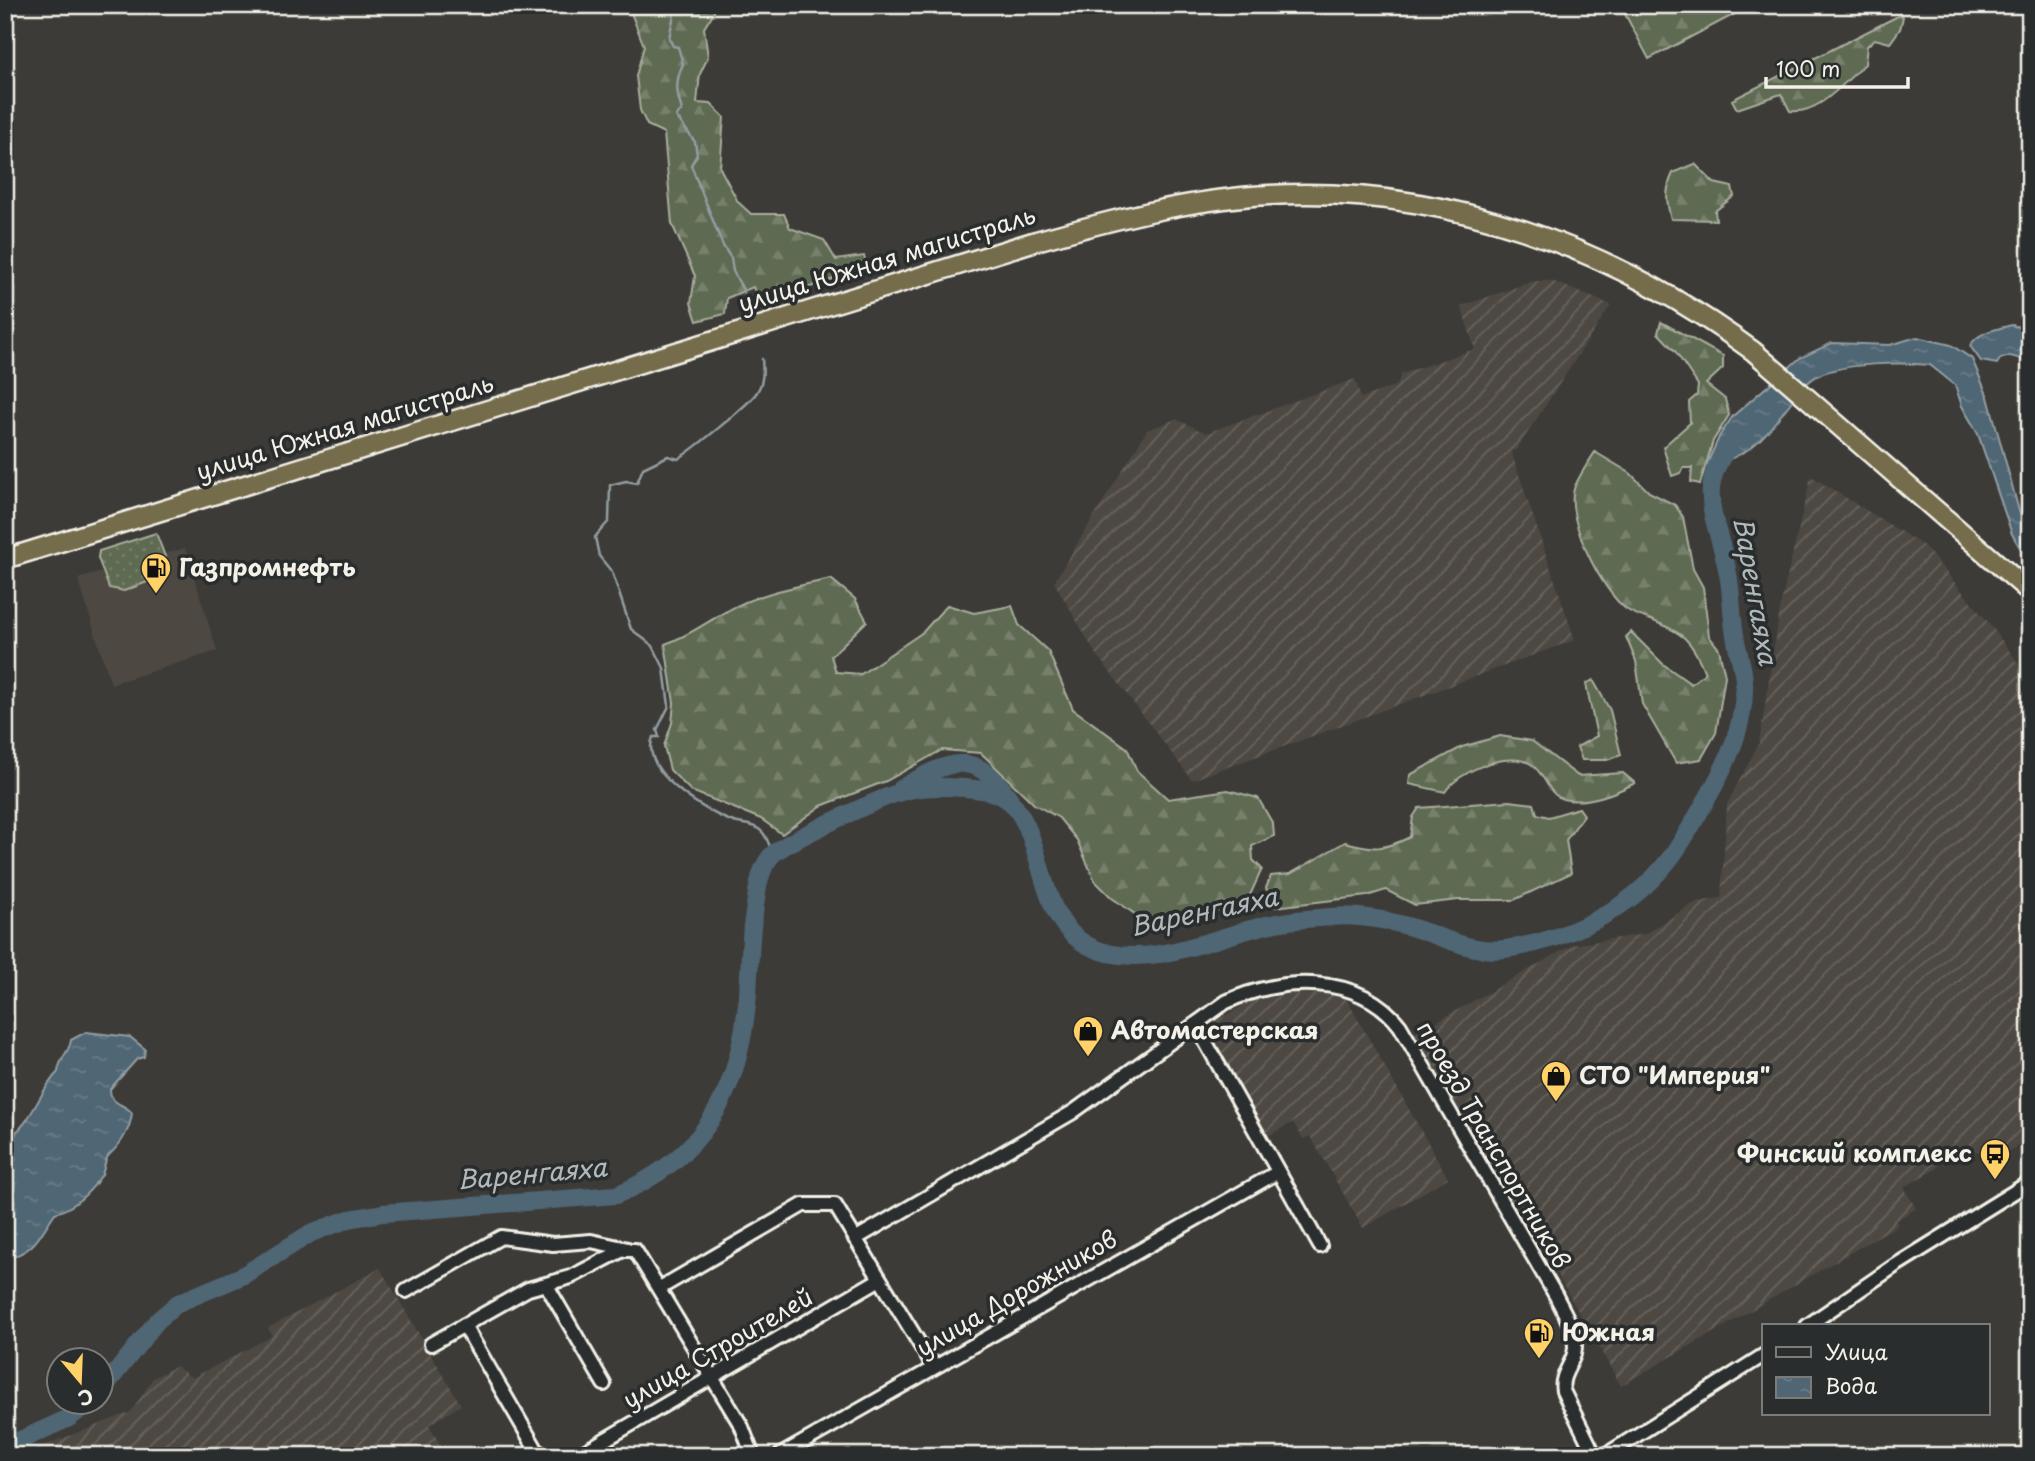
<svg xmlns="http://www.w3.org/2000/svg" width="2035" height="1461" viewBox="0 0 2035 1461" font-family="'Playpen Sans',sans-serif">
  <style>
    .built { fill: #4d4843 }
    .industrial { fill: url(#industrial-furrows) }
    .green { fill: url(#green-dots); stroke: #a9ae9d; stroke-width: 2 }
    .forest { fill: url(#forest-firs); stroke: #a9ae9d; stroke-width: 2 }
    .water { fill: url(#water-ripples); stroke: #929ea2; stroke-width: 2 }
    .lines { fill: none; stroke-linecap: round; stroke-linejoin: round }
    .stream { stroke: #929ea2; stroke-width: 2.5 }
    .river { stroke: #506674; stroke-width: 18 }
    .minor-casing { stroke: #f4f1e8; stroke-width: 18 }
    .highway-casing { stroke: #f4f1e8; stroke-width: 23 }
    .minor { stroke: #2a2d2e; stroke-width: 12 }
    .highway { stroke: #746c4b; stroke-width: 18 }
    .labels { text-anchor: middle; stroke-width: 7; stroke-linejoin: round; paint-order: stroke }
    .street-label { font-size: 24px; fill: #f4f1e8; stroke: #2a2d2e }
    .poi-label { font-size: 24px; font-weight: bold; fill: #f4f1e8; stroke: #2a2d2e; text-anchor: start }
    .water-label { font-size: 26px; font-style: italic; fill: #b2b9ba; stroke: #2a2d2e }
  </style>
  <defs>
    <pattern id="industrial-furrows" width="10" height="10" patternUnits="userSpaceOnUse" patternTransform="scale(1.75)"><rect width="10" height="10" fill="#4d4843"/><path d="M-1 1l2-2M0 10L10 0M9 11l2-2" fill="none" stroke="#67635e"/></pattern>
    <pattern id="green-dots" width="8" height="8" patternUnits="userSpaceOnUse" patternTransform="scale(1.75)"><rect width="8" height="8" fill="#5e6a52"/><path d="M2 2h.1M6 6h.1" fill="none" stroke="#76806b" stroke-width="1.8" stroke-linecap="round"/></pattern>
    <pattern id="forest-firs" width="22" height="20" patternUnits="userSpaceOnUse" patternTransform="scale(1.75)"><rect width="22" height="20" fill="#5e6a52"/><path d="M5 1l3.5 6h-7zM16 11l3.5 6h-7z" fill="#76806b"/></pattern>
    <pattern id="water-ripples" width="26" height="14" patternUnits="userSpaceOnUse" patternTransform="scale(1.75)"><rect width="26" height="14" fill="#506674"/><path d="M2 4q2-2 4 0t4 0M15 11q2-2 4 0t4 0" fill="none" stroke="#6a7c88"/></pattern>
  </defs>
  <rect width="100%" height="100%" fill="#3d3b38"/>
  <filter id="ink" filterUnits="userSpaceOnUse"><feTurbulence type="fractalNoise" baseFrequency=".0143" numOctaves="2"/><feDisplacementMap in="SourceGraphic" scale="14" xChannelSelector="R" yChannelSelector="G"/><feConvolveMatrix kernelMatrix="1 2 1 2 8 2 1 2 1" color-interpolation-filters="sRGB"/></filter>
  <g filter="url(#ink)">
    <path class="built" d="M185,548L217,651L111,684L78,579Z"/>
    <path class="industrial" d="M1534,281H1552L1611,305L1517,449L1511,451L1575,640L1192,780L1094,651L1054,582L1147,430L1176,419L1206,433L1355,379L1361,398L1397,385L1401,374L1475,349L1461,306Z
      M1811,476L1924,546L1989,623L2030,679V1139L2006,1153L1949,1150L1936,1169L1904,1187L1916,1209L1896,1220L1898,1225L1621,1386L1516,1203L1512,1205L1415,1034L1572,945L1645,934L1696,902L1721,898L1727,804L1759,743L1781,603Z
      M1297,993L1334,995L1347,1000L1448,1178L1363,1228L1310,1136L1303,1139L1293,1122L1263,1139L1202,1029L1251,1001Z
      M380,1268L461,1405L429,1425L447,1456H17L131,1412L153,1378L176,1366L192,1378L272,1336L268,1328Z"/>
    <path class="green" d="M156,533L166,559L163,576L124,591L109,588L98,558L99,551Z"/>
    <path class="forest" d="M628,5H714V12L704,28L708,57L700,74L697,103L711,104L724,117L720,168L738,202L751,214H784L790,228L824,240L836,260L864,256L868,267L761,304L753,287L727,298L725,314L697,321L691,303L695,276L672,224L664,133L647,125L640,110L636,76L644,46Z
      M1630,5H1752L1649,59L1625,14Z
      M1900,15L1903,17L1900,29L1890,43L1875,39L1867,46L1865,64C1844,82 1819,115 1790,111L1781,94L1737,109L1732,100Z
      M1695,164L1714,183L1732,187L1734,196L1715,211L1716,220L1671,219C1666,201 1665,190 1673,173Z
      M1661,322L1723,356V368L1706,384L1725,399L1729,415L1713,441L1700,484L1691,482L1692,468H1683L1681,473L1672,476L1663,447L1690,423L1689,402L1697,395L1698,385L1675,351L1658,333Z
      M1595,452L1630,473L1649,492L1675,505L1683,517L1693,569L1703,587L1709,636L1719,649L1725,676L1716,733L1701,759L1676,763L1642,704L1636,661L1626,637L1631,632L1663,664L1691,684L1705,673C1692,640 1684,633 1651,620C1643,617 1633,614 1626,609C1602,591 1565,519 1574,489C1578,477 1588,463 1595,452Z
      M831,579L855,599L867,621L831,656L836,672L861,674L923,632L947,605L974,613L1012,606L1019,625L1048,651L1073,709L1127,748L1137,771L1168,799L1228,790L1258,798L1273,824L1274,836L1252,846L1253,860L1262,869L1246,904L1168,923L1142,919L1112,898L1095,881L1077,840L1059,818L1034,804L981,753L942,750L886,781L821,806L782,834L761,819L691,791L670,770L664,746L672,723L674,703L665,644C689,636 705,623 727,611C758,593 796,587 831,579Z
      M1593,680L1610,710L1621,755L1607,760H1582L1577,747L1597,736L1586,684Z
      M1500,736L1532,741L1578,776L1623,773L1635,783C1616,793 1586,805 1563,799C1547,794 1546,774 1531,764C1508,750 1459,771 1445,792L1409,784L1410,775L1462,747Z
      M1509,801L1534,804L1537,814L1549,817L1579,808L1584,815L1566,840L1571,873L1514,900H1458L1415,905L1386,890L1367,896L1275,907L1266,888L1271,876L1290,874L1345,842C1374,850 1384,850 1410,837L1413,817L1419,808Z"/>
    <path class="water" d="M2012,325L2030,330V361L2010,356L2000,359L1997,364L1981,361L1970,346C1978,332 1996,329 2012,325Z
      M1917,337L1951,345L1972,359L1988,397L2019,511L2030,534V565L2012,534L1978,434L1962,406L1955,385L1930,365C1901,362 1845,363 1819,375C1808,380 1799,392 1792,401C1762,438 1754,456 1706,466L1720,435L1733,416L1800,358L1832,343L1890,345Z
      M86,1032L130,1037L145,1049L144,1057L137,1059L110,1089C110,1105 124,1103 132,1113C130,1131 121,1144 109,1155C104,1160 105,1170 101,1176C90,1192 75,1208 55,1213C38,1237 38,1249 5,1260V1140C32,1126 38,1092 58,1072C59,1058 70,1052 71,1040Z"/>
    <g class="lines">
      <path class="stream" d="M676,5L669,38L673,46L678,47L683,64C675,81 676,92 682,110L676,116L695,142L697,155L691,165L723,246L731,258L733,271L744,292L747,310
        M762,359C763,371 764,381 757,392C750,404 692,450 678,459L668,456L643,468L637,483L626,481L610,485L609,521L595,537L599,556L612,572L631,629L653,646L664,668L669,706L657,730L659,737H653C639,772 707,813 734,822C743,825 752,823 760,830C767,835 770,846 772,854"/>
      <path class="river" d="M902,788C948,761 974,747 1010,799
        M102,1390L157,1321L178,1303L242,1276L311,1233L349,1219L383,1213L616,1195C703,1159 738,1095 747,1004C750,976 749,947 753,919C757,898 757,872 771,856C782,843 869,804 889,796C914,786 938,786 964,788C981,789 1004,792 1015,807C1047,848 1037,920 1089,946C1139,972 1205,941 1255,928C1279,921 1304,919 1330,917C1361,914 1393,921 1423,931C1449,940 1476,953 1505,949C1566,941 1630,910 1668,861C1684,841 1695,819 1708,797C1728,762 1746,723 1744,681C1743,665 1737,650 1735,635C1731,613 1732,590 1727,569C1717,519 1694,490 1731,444
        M5,1447L69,1418L90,1402"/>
      <g class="minor-casing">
        <path id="minor" d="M1196,1025L1320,1246
          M855,1239L1073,1112L1226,1002C1281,976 1359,973 1400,1026L1556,1296C1564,1313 1579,1335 1574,1354C1570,1367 1560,1377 1563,1391L1595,1456
          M546,1284L604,1384
          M660,1288L803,1205H835L933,1366
          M406,1291L501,1237L553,1244L591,1241L628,1249
          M464,1325L540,1456
          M1807,1326L1893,1267L2030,1182
          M431,1344L528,1289L571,1277L623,1250H635L742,1427L753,1456
          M577,1456L880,1279
          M779,1456L1278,1172
          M1604,1456L1764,1355"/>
      </g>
      <g class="highway-casing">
        <path id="highway" d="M5,559L1036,241C1112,220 1190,199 1269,195C1444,185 1614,248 1753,351L2030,592"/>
      </g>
      <use href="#minor" class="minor"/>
      <use href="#highway" class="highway"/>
    </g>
  </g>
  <defs>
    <g id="fuel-pin" transform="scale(1.575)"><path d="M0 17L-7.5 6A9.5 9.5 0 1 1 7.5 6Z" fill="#ffd166" stroke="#2a2d2e"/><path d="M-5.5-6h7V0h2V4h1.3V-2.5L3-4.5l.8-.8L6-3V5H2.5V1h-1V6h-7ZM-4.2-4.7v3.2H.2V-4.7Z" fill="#111"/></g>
    <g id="shop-pin" transform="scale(1.575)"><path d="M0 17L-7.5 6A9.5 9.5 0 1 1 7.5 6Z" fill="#ffd166" stroke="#2a2d2e"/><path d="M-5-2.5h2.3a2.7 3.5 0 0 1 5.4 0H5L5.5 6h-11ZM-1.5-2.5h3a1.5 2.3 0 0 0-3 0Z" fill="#111"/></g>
    <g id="bus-pin" transform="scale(1.575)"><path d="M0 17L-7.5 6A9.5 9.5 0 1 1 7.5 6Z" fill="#ffd166" stroke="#2a2d2e"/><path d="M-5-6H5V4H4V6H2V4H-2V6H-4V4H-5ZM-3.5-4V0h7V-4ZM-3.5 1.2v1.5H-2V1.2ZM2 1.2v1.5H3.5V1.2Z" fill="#111"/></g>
  </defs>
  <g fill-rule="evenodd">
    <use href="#fuel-pin" x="156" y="568"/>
    <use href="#shop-pin" x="1088" y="1031"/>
    <use href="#shop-pin" x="1556" y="1076"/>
    <use href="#bus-pin" x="1995" y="1154"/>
    <use href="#fuel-pin" x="1539" y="1333"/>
  </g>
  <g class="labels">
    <g class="street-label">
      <text transform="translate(887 260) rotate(-17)" y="8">улица Южная магистраль</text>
      <text transform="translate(345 428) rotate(-17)" y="8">улица Южная магистраль</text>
      <text transform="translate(1493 1145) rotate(60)" y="8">проезд Транспортников</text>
      <text transform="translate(1017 1294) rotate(-30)" y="8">улица Дорожников</text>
      <text transform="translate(718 1349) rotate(-30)" y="8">улица Строителей</text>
    </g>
    <g class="poi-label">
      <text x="179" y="576">Газпромнефть</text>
      <text x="1111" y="1039">Автомастерская</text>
      <text x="1579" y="1084">СТО "Империя"</text>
      <text x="1972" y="1162" text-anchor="end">Финский комплекс</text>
      <text x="1562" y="1341">Южная</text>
    </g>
    <g class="water-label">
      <text transform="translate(1755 591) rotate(80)" y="9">Варенгаяха</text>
      <text transform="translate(1204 912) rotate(-12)" y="9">Варенгаяха</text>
      <text transform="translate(532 1174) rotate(-5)" y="9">Варенгаяха</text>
    </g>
  </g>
  <rect width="2035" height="1461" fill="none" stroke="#2a2d2e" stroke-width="28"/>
  <rect x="14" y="14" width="2007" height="1433" fill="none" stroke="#f4f1e8" stroke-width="2.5" filter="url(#ink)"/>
  <rect x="1762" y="1324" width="228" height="91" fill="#2a2d2e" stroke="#7b7b78" stroke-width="2"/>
  <rect x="1776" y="1347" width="35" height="10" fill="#2a2d2e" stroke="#7b7b78" stroke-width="2"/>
  <text x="1825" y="1360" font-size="21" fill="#f4f1e8">Улица</text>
  <rect x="1776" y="1377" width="35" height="21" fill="url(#water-ripples)" stroke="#7b7b78" stroke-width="2"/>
  <text x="1825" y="1394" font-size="21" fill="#f4f1e8">Вода</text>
  <g transform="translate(80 1381) rotate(161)"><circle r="33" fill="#2a2d2e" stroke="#7b7b78" stroke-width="2"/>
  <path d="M0-5L12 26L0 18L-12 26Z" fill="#ffd166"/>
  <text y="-10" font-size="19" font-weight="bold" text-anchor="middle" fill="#f4f1e8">С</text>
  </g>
  <path d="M1766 77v10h142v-10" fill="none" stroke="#f4f1e8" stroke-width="3.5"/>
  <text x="1776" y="77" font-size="21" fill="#f4f1e8" stroke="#2a2d2e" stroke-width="5" paint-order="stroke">100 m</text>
</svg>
